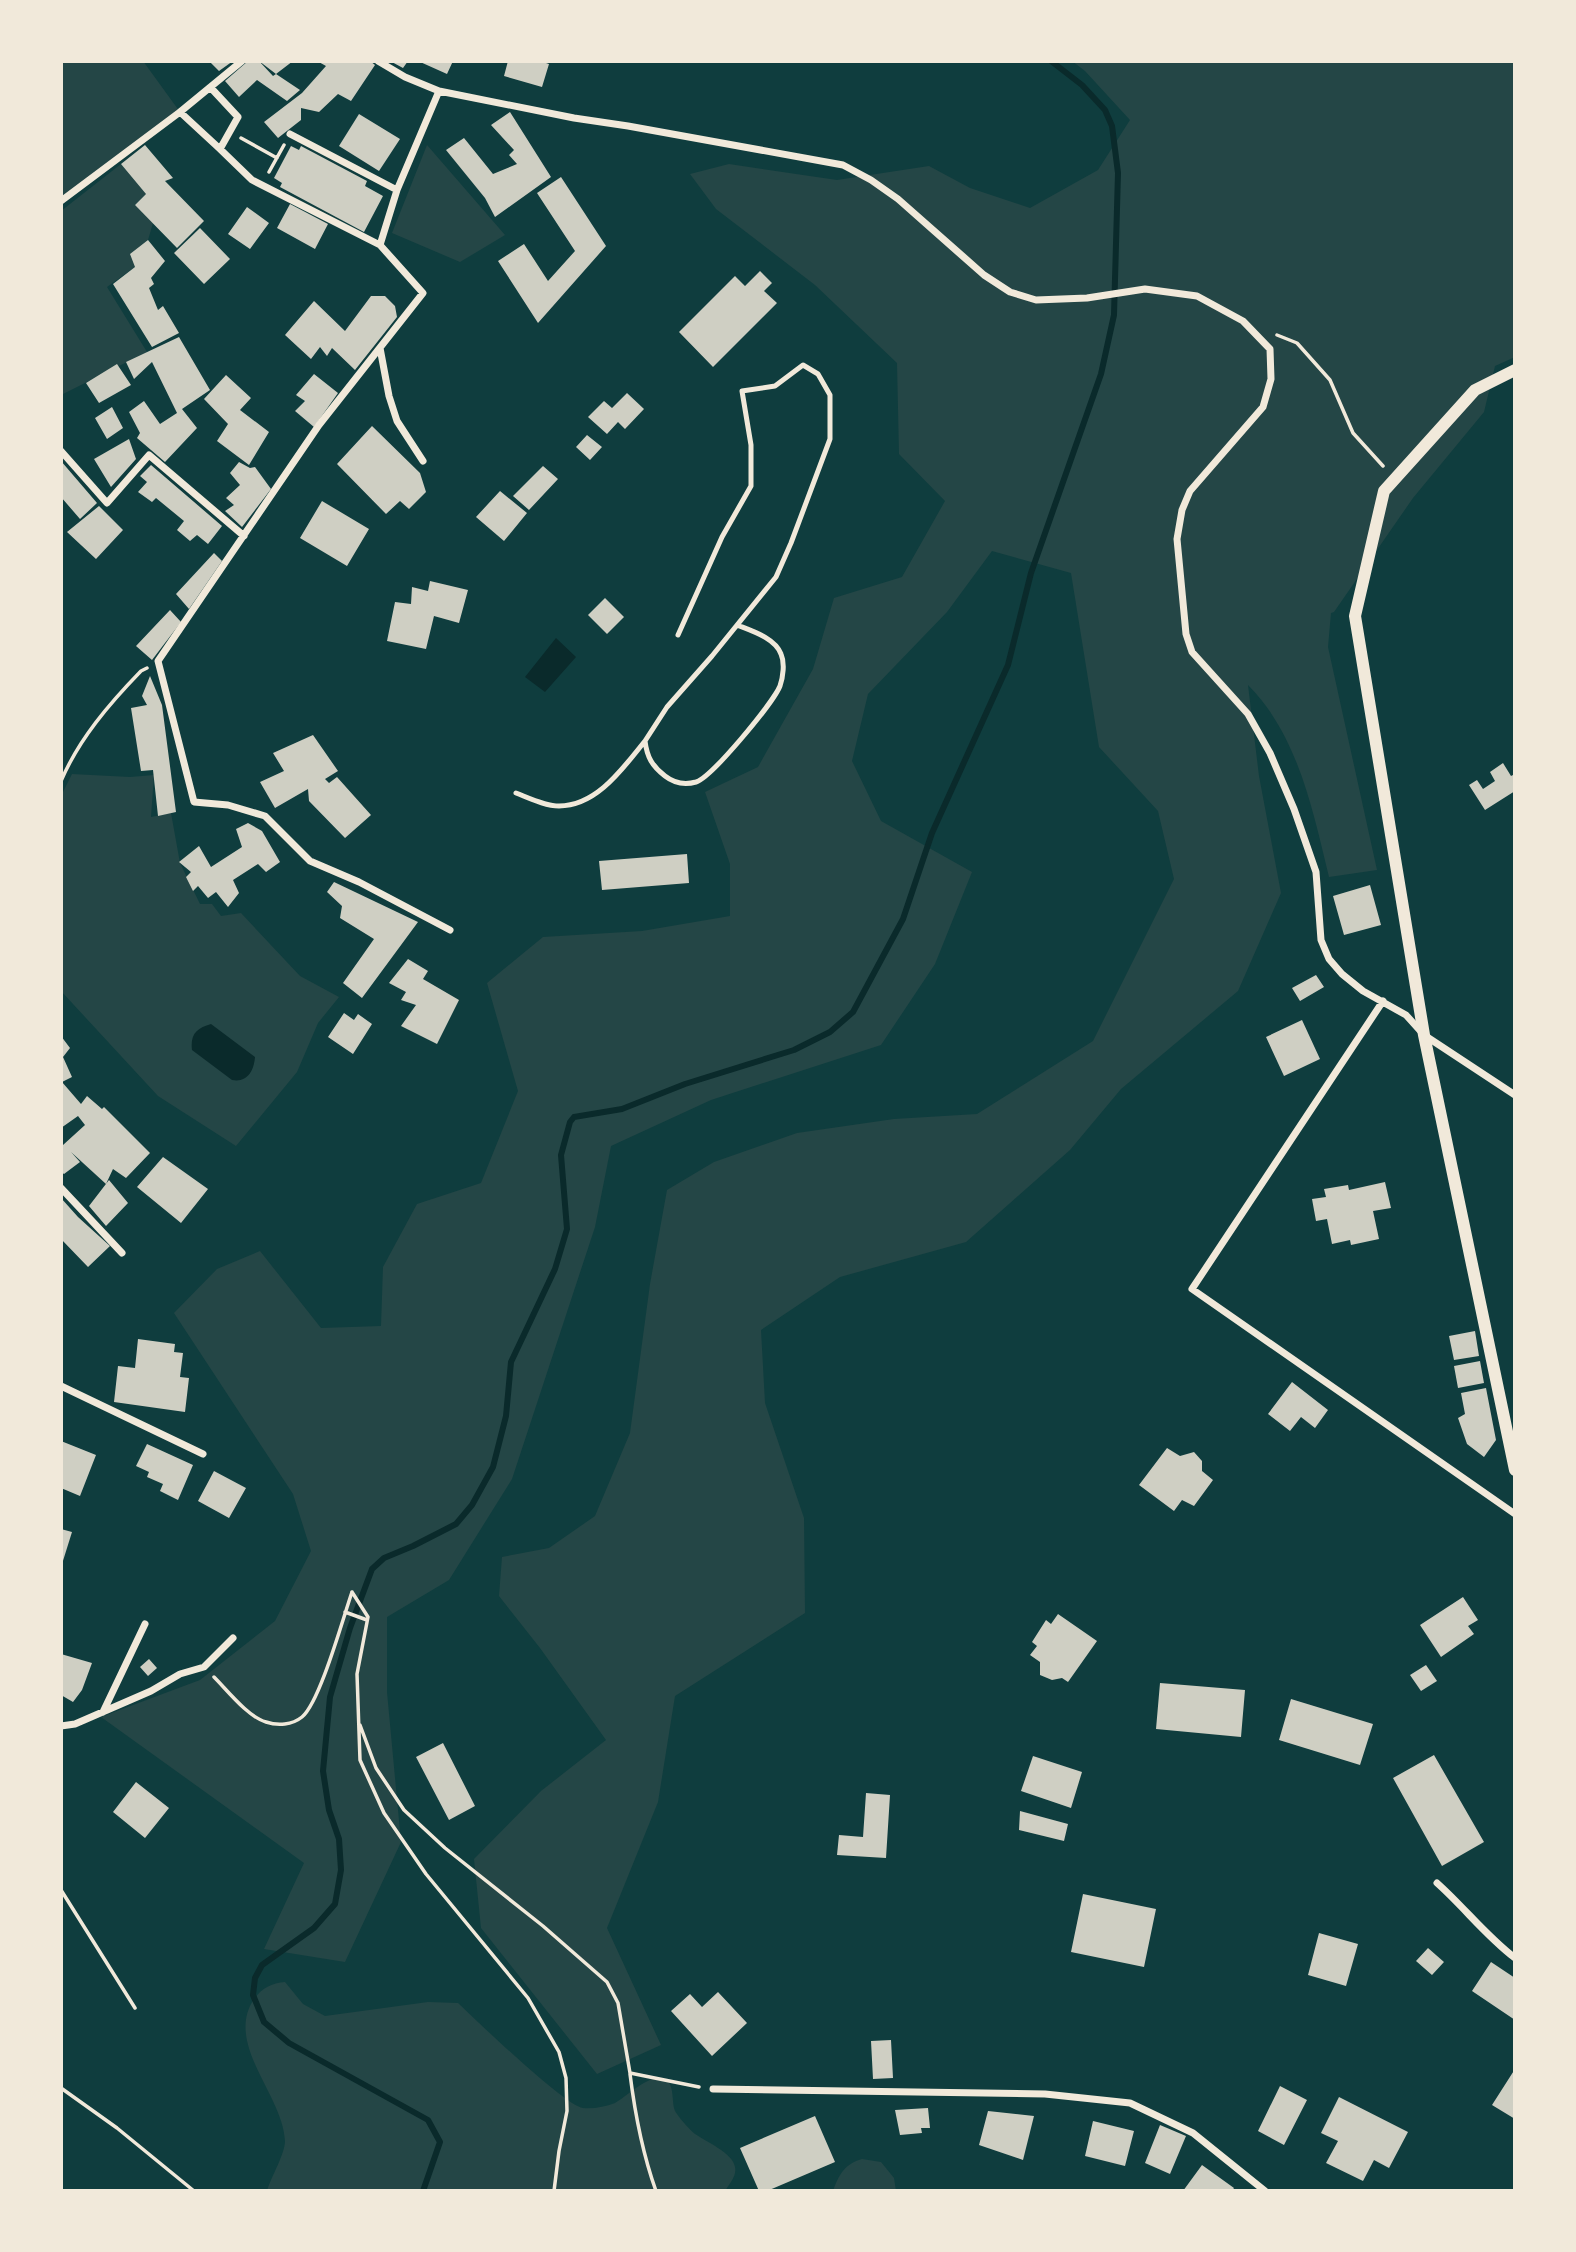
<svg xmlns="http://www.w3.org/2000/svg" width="1576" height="2252" viewBox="0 0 1576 2252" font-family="'DejaVu Sans',sans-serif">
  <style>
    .green { fill: #244646 }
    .water { fill: #0a2a2b }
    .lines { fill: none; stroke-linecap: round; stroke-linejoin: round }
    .stream { stroke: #0a2a2b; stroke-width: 6 }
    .building { fill: #cfcfc3 }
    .path { stroke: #f1e9da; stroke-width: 3.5 }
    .service { stroke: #f1e9da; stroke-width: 5 }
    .minor { stroke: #f1e9da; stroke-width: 7 }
    .tertiary { stroke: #f1e9da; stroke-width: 12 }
  </style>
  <rect width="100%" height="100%" fill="#0f3d3e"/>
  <path class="green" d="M61,61H143L180,112L61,201Z
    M1072,61H1515V357L1495,366L1484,412L1413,498L1334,612L1331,613L1328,647L1377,870L1329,877C1313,811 1298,735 1248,685L1259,776L1281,893L1238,991L1121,1089L1070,1150L966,1242L840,1277L761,1330L765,1403L804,1518L805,1613L675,1696L658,1802L607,1928L661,2045L597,2074L481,1928L474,1859L541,1791L606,1740L540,1648L499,1596L502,1557L549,1548L595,1516L630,1433L650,1284L667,1190L714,1162L797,1133L894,1119L977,1114L1093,1041L1174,879L1158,811L1099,747L1071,573L992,551L947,612L868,694L852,761L881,821L972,872L935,964L881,1045L711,1100L611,1146L595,1227L512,1479L449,1580L387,1617V1692L401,1842L345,1962L264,1949L304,1863L101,1717L200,1680L275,1621L311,1551L293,1494L174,1313L217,1269L260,1251L321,1328L381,1326L383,1267L417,1204L481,1183L518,1091L487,983L543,937L642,931L730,916V864L705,792L758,767L813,669L834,598L902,577L945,501L899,454L897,363L815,285L716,209L690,174L729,164L837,180L929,166L970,188L1030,208L1098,170L1130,120L1085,71Z
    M427,145L505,235L460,262L392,233Z
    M121,164L146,194L135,205L153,223L148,240L132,253L135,267L107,287L147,352L61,395V211Z
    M72,774L130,777L154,775L151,817L171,813L180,863L200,904H212L221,916L241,913L300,976L339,997L318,1023L297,1072L236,1146L158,1096L61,991V796Z
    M285,1982L303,2004L325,2016L428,2002L458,2003C476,2020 566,2107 583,2108C593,2109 605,2107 615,2103C627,2097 651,2071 666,2080C676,2086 670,2106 677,2114C682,2121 689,2129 695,2134C705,2141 733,2153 735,2167C737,2176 729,2184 725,2191H267C271,2177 285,2154 285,2141C283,2095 224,2044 254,1999C262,1988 272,1983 285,1982Z
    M862,2159L881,2162L894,2178L896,2191H833C839,2174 845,2164 862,2159Z"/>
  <path class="water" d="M556,638L576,657L545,692L525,677Z
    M211,1024L255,1057C254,1071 247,1083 232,1080L192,1050C190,1034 197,1028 211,1024Z"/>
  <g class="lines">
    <path class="stream" d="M423,2191L440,2142L428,2120L289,2043L264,2022L253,1995L255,1978L262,1965L314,1928L335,1904L341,1870L339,1839L329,1810L323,1771L330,1697L350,1628L372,1569L384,1558L413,1546L456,1524L472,1505L493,1467L506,1416L511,1362L555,1269L567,1229L561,1155L570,1122L574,1117L622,1109L685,1084L794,1050L830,1032L853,1012L903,919L932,833L1008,665L1031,573L1101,374L1114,315L1118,173L1112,126L1105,110L1082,85L1051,61"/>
  </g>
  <path class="building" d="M209,61H233L219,71Z
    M248,61H259L273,76L276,74L300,90L287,101L257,80L239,97L225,81Z
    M259,61H293L276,74Z
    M317,61H370L375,65L351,101L338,94L319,112L301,108V120L278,138L264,122L302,93L326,66Z
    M390,61H408L403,68Z
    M418,61H453L447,74Z
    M508,61H540L549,64L542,87L504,76Z
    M510,112L551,177L495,217L485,198L446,150L464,138L493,174L517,164L509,155L514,150L491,125Z
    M359,114L400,139L379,171L339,146Z
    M145,145L173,178L165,181L204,221L177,248L135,205L146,194L121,164Z
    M291,146L299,150L301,146L367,181L365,186L383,196L364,232L280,187L282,183L274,178Z
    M561,177L606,246L538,323L498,261L524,244L548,281L575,251L537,193Z
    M290,204L328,224L315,249L277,228Z
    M247,207L269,223L250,249L228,234Z
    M200,228L230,259L204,284L174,253Z
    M148,240L165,261L151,278L154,284L149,288L158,310L163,306L179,333L152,347L113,284L135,267L130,254Z
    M760,271L772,283L764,291L777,303L713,367L679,332L735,276L745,286Z
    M371,296H385L395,306L397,317L355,370L332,348L327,356L320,347L311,359L285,335L314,301L345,331Z
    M179,337L210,390L182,409L197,428L165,462L137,438L140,433L129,412L144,401L160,424L177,413L152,362L134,379L126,362Z
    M117,364L131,385L99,403L86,383Z
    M314,374L338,393L314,427L295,411L305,401L296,395Z
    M226,375L251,398L240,410L269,432L249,465L217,441L228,424L204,399Z
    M627,393L644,409L625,429L618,422L607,434L588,417L604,401L612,408Z
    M112,407L123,428L107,439L95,418Z
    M372,426L420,473L426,492L409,509L400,501L386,514L337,464Z
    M587,435L602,447L590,460L576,447Z
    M129,439L136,459L111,487L94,459Z
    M61,461L97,503L80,519L61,497Z
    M239,462L250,468L255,467L271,489L242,527L225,511L234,505L226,498L240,485L230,473Z
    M151,465L222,526L208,544L197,535L190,541L177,530L184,521L156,498L152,502L138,492L147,482L140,476Z
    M543,466L558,479L529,510L513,496Z
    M500,491L527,513L504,541L476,517Z
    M322,501L369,529L347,566L300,538Z
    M99,506L123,530L96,559L67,532Z
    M214,553L222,561L189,609L176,594Z
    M430,581L468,590L459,623L434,616L426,649L387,641L395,602L411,604L412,587L428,591Z
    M605,598L624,617L607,634L588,615Z
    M170,610L181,622L152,660L136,646Z
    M150,676L162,705L176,812L158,816L153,770L141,771L131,708L147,705L142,696Z
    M313,735L338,771L325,779L329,783L337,777L371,815L345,838L309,801L308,789L275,808L260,782L284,771L273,753Z
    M1503,763L1511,776L1515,774V791L1485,810L1469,785L1477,780L1483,789L1495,781L1490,772Z
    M248,823L262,831L280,862L266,872L258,864L233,880L239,893L228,907L216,892L208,898L198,886L193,891L186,877L191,872L179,862L199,846L211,867L242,847L236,829Z
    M687,854L689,883L602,890L599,861Z
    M334,882L418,922L362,998L343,983L374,939L340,918L342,906L327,892Z
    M1370,885L1381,925L1344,935L1333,896Z
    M408,959L428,971L423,979L459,1000L437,1044L401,1026L416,1005L401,1000L406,992L389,983Z
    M1316,975L1324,987L1300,1001L1292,988Z
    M344,1013L354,1020L358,1014L372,1024L353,1054L328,1037Z
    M1302,1020L1320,1059L1284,1076L1266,1037Z
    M61,1036L70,1048L63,1057L72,1077L62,1082L81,1104L87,1096L102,1109L104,1107L150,1153L126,1178L113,1169L106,1184L71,1152L80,1162L64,1174L61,1172V1143L63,1145L85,1125L78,1116L61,1128Z
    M163,1157L208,1189L181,1223L137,1187Z
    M109,1180L128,1203L106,1226L89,1206Z
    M1385,1182L1391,1208L1373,1211L1379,1239L1351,1245L1350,1240L1332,1244L1327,1219L1316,1221L1312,1199L1326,1197L1324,1189L1348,1185L1349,1190Z
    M61,1198L78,1217L110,1246L88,1267L61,1239Z
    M1475,1331L1479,1356L1454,1360L1449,1336Z
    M138,1339L175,1344L174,1352L183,1353L180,1377L189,1378L185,1412L114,1402L118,1366L135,1368Z
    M1480,1361L1484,1383L1458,1388L1454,1366Z
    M1292,1382L1328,1410L1315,1428L1301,1417L1290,1431L1268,1414Z
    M1486,1388L1496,1440L1484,1457L1467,1444L1458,1418L1465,1414L1461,1393Z
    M61,1441L96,1455L80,1496L61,1488Z
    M147,1444L193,1465L178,1500L160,1491L163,1484L147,1477L149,1472L136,1466Z
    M1167,1448L1180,1456L1194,1452L1202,1461V1471L1213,1480L1194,1506L1182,1500L1174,1511L1139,1485Z
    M214,1471L246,1488L229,1518L198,1501Z
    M61,1529L72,1532L62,1564H61Z
    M1463,1597L1478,1620L1468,1626L1474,1634L1441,1657L1420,1625Z
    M1058,1614L1097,1641L1068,1682L1062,1678L1052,1680L1040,1675V1662L1030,1655L1037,1646L1032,1642L1046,1620L1051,1624Z
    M61,1654L92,1663L82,1690L73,1702L61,1695Z
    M149,1659L157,1668L148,1676L140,1667Z
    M1426,1665L1437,1681L1421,1691L1410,1675Z
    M1160,1683L1245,1690L1241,1737L1156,1729Z
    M1291,1699L1373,1724L1360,1765L1279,1740Z
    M443,1743L475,1806L449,1820L416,1757Z
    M1434,1755L1484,1842L1442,1866L1393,1778Z
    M1033,1756L1082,1772L1071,1808L1021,1791Z
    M136,1782L169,1808L145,1838L113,1812Z
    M866,1793L890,1795L886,1858L837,1855L839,1835L863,1837Z
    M1020,1811L1068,1824L1064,1841L1019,1830Z
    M1083,1894L1156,1909L1144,1967L1071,1952Z
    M1319,1933L1358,1944L1346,1986L1308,1975Z
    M1428,1948L1444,1962L1432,1975L1416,1961Z
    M1491,1962L1515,1978V2020L1472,1991Z
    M718,1992L747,2023L712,2056L671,2011L690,1994L702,2007Z
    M891,2040L893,2078L873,2079L871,2041Z
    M1515,2069V2119L1492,2105Z
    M1280,2086L1307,2100L1284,2145L1258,2131Z
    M1339,2097L1408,2132L1389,2168L1374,2160L1363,2181L1326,2163L1338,2141L1321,2133Z
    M928,2108L930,2128H921L922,2133L900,2135L895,2110Z
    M988,2111L1034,2116L1023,2160L979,2145Z
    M815,2116L835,2162L767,2191H759L740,2148Z
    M1093,2121L1134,2131L1125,2166L1085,2156Z
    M1160,2125L1186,2136L1170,2174L1145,2163Z
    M1202,2165L1234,2188L1232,2191H1183Z"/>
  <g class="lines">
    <path class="path" d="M241,138L277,158
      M269,172L284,145
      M1277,335L1297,343L1330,380L1353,433L1383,466
      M61,781C79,739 109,704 141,671L147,668
      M352,1592L368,1617L357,1674L360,1760L384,1813L426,1874L528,1998L559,2052L566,2078L567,2111L559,2151L554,2191
      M345,1612L367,1620
      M214,1677C227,1690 248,1717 266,1722C278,1726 292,1725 302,1717C320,1702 343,1618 352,1592
      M360,1725L376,1768L404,1810L445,1848L543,1926L607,1982L618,2003L630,2073L699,2087
      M61,1890L135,2008
      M630,2074C635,2114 642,2152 656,2191
      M61,2088L117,2128L194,2191"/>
    <path class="service" d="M678,635L722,537L751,486V445L742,391L775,386L803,365L818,374L830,395V439L791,543L776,577L712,656L667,707L645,741C647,757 652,766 665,776C674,783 685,785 696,782C712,777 773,703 780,686C783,677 785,663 781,654C775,638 752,631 737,625
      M516,793C529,798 545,806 559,806C597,806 623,768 645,741"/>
    <path class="minor" d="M378,61L405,77L439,91L574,118L628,126L843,165L871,180L898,199L984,275L1010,292L1036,300L1087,298L1145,289L1197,296L1243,321L1270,349L1271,379L1263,407L1190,491L1182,510L1177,539L1186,634L1192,652L1248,714L1270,753L1294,809L1316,872L1321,940L1329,959L1342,974L1363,991L1406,1015L1424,1035L1515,1095
      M180,112L220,149L238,117L211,88
      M290,134L397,190
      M220,149L252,180L380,245L423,293L319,425L158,661L194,802L228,805L265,816L310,861L359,882L450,930
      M61,201L180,112L242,61
      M380,245L397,190L439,91
      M380,348L389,396L397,421L423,461
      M61,451L107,503L149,455L244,536
      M1383,1001L1192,1289L1515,1514
      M61,1188L122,1253
      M61,1386L203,1454
      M103,1712L145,1624
      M61,1726L75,1724L151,1691L180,1674L204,1667L233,1638
      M1437,1883C1464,1907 1486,1936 1515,1958
      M713,2089L1045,2094L1130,2103L1193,2133L1265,2191"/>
    <path class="tertiary" d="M1515,370L1475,390L1384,491L1355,616L1424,1035L1515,1470"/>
  </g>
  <rect width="1576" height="2252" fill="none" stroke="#f1e9da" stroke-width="126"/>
</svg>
